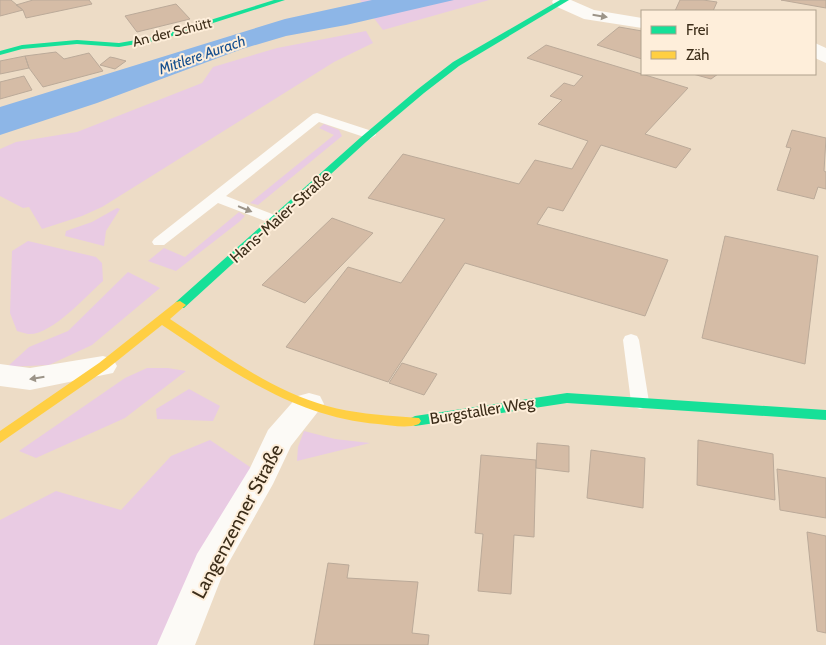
<svg xmlns="http://www.w3.org/2000/svg" width="826" height="645" viewBox="0 0 826 645" font-family="Cabin,sans-serif">
  <style>
    .green { fill: #e9cbe3 }
    .water { fill: #8db6e7 }
    .building { fill: #d5bca6; stroke: #ba9 }
    .lines { fill: none; stroke-linecap: round; stroke-linejoin: round }
    .lane { fill: #fcfaf6; fill-rule: evenodd }
    .street { fill: #fcfaf6; fill-rule: evenodd }
    .fast { fill: #16e098; fill-rule: evenodd }
    .slow { fill: #ffcf43; fill-rule: evenodd }
    .oneway { fill: #9c9488 }
    .labels { text-anchor: middle; stroke-width: 4; stroke-linejoin: round; paint-order: stroke }
    .far-street-label { font-size: 14px; fill: #3c2d19; stroke: #feeeda }
    .far-water-label { font-size: 15px; font-style: italic; fill: #17508f; stroke: #feeeda }
    .street-label { font-size: 16px; fill: #3c2d19; stroke: #feeeda }
    .near-street-label { font-size: 19px; fill: #3c2d19; stroke: #feeeda }
  </style>
  <rect width="100%" height="100%" fill="#eddcc6"/>
  <path class="green" d="M360,0H489L383,30Z
    M366,31L373,43L334,62L102,207L82,216L42,229L29,207L23,208L0,196V149L16,142L77,132L202,83L213,67L277,48Z
    M324,124L339,130L342,136L258,205L250,203L334,135L319,128Z
    M117,208L120,209L106,231L104,246L65,236L66,231L92,222Z
    M239,212L245,216L239,222L176,271L148,261L164,248L185,257Z
    M28,241L96,257L102,263L103,281C86,296 51,336 28,334C24,333 20,332 17,331L10,313L12,251Z
    M128,272L160,288L92,345L49,365L7,367L29,347L68,331Z
    M147,368H168L186,371L125,418L36,458L19,451L125,378Z
    M189,389L220,406L213,421L157,419L156,409Z
    M304,431L335,439L370,443L297,461L298,447Z
    M210,440L262,475L176,645H0V520L56,491L121,510L171,456Z"/>
  <path class="water" d="M372,0H454L346,25L286,36L242,49L97,103L0,135V107L285,19Z"/>
  <path class="building" d="M0,0H11L23,10L0,16Z
    M33,0H89L92,4L26,18L23,10L16,5Z
    M680,0H703L717,2L713,11H675Z
    M781,0H826V8Z
    M176,4L190,19L137,32L125,16Z
    M619,27L642,31V59L597,45Z
    M546,45L688,88L645,134L691,149L676,168L601,145L563,211L548,207L537,224L668,260L645,316L465,263L388,382L286,347L348,267L401,283L445,219L368,198L403,154L519,184L535,160L572,169L588,141L538,124L562,100L550,96L564,83L574,86L583,76L527,58Z
    M56,52L64,59L89,53L103,71L43,87L29,68L25,56Z
    M25,56L29,68L0,74V61Z
    M110,57L115,58L126,61L115,69L100,65Z
    M693,74H718L711,79Z
    M24,76L32,90L0,99V82Z
    M792,130L826,138L824,171L826,172V189L818,187L814,199L777,190L791,148L786,147Z
    M332,218L373,233L305,303L262,285Z
    M725,236L818,256L805,364L702,338Z
    M402,363L437,374L424,395L389,383Z
    M698,440L773,454L775,500L697,485Z
    M537,443L569,446V472L536,468Z
    M591,450L645,458L643,508L587,498Z
    M481,455L536,460L534,537L514,535L511,594L478,591L483,534L475,533Z
    M777,469L826,478V518L780,510Z
    M807,532L826,536V633L817,631Z
    M328,563L349,565L347,578L418,582L412,633L429,635L428,645H314Z"/>
  <g class="lines">
    <path class="lane" d="M317,113L375,132L376,135L370,139L319,122L226,196L280,217L282,220L280,223H270L218,203L164,245H154L152,242L154,239L313,114Z
      M631,334L637,336L639,340L649,402L646,407L640,409L634,407L631,402L623,340L625,336Z"/>
    <path class="street" d="M553,0H571L594,10L642,18V28L584,19L555,6L552,2Z
      M815,43L826,48V63L815,58Z
      M103,356L113,359L117,366L113,373L30,390L0,386V364L30,368Z
      M309,393L320,396L324,404L291,446L273,484L224,571L195,645H157L197,554L250,468L268,430L298,396Z"/>
    <path class="fast" d="M274,0H285L160,40L119,47L77,44L22,49L0,55V51L22,45L77,40L119,43L159,36Z
      M560,0H569L459,66L424,93L366,142L184,308H176L174,305L176,302L360,138L418,89L453,62Z
      M567,393L826,410V420L567,403L415,426L411,424L409,421L411,418L415,416Z"/>
    <path class="slow" d="M180,301L186,305L170,319C219,351 269,390 327,406C353,413 379,415 406,417L419,418L421,421L419,424C406,429 391,425 378,424C295,417 229,370 162,325L107,369L0,443V431L99,363L176,302Z"/>
  </g>
  <defs><path id="oneway-solid" d="M-6-.8H1V-3.2L6.5 0L1 3.2V.8H-6Z" transform="scale(1.25)"/></defs>
  <g class="oneway">
    <use href="#oneway-solid" transform="translate(600 16) rotate(9)"/>
    <use href="#oneway-solid" transform="translate(245 209) rotate(22)"/>
    <use href="#oneway-solid" transform="translate(37 378) rotate(171)"/>
  </g>
  <g class="labels">
    <g class="far-street-label">
      <text transform="translate(172 32) rotate(-14)" y="5">An der Schütt</text>
    </g>
    <g class="far-water-label">
      <text transform="translate(202 55) rotate(-19)" y="5">Mittlere Aurach</text>
    </g>
    <g class="street-label">
      <text transform="translate(280 216) rotate(-42)" y="6">Hans-Maier-Straße</text>
      <text transform="translate(482 410) rotate(-9)" y="6">Burgstaller Weg</text>
    </g>
    <g class="near-street-label">
      <text transform="translate(237 521) rotate(-62)" y="7">Langenzenner Straße</text>
    </g>
  </g>
  <rect x="641" y="10" width="175" height="65" fill="#feeeda" stroke="#b0a18d"/>
  <rect x="651" y="26" width="25" height="8" fill="#16e098" stroke="#b0a18d"/>
  <text x="686" y="35" font-size="15" fill="#3c2d19">Frei</text>
  <rect x="651" y="51" width="25" height="8" fill="#ffcf43" stroke="#b0a18d"/>
  <text x="686" y="60" font-size="15" fill="#3c2d19">Zäh</text>
</svg>
